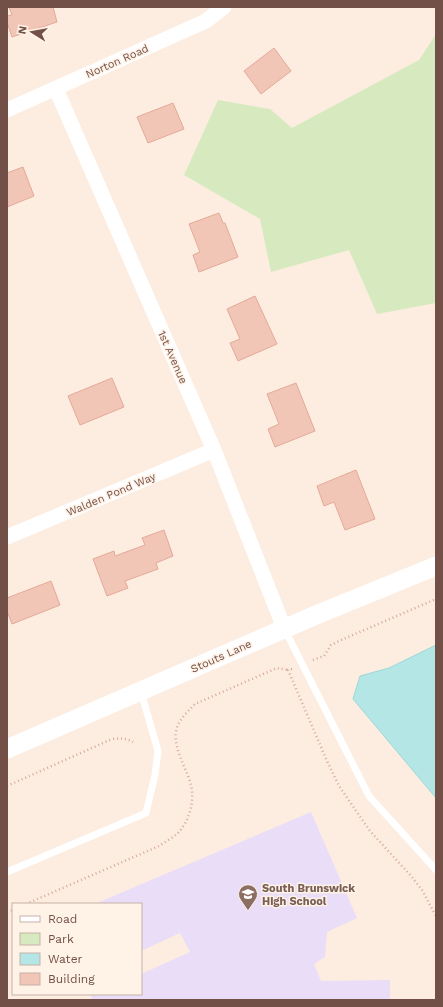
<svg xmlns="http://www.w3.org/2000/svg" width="443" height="1007" viewBox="0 0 443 1007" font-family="'Work Sans',sans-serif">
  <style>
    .education { fill: #eaddf8 }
    .green { fill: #d7eabf }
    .water { fill: #b5e6e6; stroke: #9bd8d8 }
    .building { fill: #f2c6b7; stroke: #e5a997 }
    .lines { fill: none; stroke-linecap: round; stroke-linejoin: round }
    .path { stroke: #d7a99b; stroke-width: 2.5; stroke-dasharray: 1 3; stroke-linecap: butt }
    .service { stroke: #fff; stroke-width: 7 }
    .minor { stroke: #fff; stroke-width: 15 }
    .tertiary { stroke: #fff; stroke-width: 19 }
    .labels { text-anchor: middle; stroke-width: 3; stroke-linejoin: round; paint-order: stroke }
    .street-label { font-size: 11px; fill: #735047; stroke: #fff2e7 }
    .education-label { font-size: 11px; font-weight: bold; fill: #785e54; stroke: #fff2e7; text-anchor: start }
  </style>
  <rect width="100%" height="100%" fill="#fcede0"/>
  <path class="education" d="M311,812L357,918L327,932L325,957L314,964L321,981L390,980V1000H92L91,996L95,994H141V974L190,952L180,933L141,951V904L97,903Z"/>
  <path class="green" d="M436,34V303L377,314L349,250L271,272L260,219L184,175L218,100L270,109L292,128L419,60Z"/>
  <path class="water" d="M436,645V798L353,699L360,676L389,668Z"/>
  <path class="building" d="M9,7H53L57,22L12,37L7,22V16L12,15Z
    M274,48L291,71L261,94L244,71Z
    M173,103L184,129L148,143L137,117Z
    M23,167L34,196L7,207V173Z
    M219,213L223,223H225L238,257L199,272L193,255L200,252L189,224Z
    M255,296L277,344L238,361L230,343L240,339L227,309Z
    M112,378L124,407L80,425L68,396Z
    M296,383L315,431L275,447L268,429L279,424L267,394Z
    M356,470L375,519L345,530L334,502L324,506L317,486Z
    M164,530L173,556L156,563L158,569L125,581L128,588L107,596L93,559L114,551L115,556L145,545L142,538Z
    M51,581L60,605L12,624L7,611V598Z"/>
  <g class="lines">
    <path class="path" d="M313,660L324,656L331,645L339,641L436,599
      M292,669L288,670L327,761L339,786L370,831L412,877L422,890L436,916
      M7,786L112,739C120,738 126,738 133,742
      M26,904L159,846C165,842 172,838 177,834C189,822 195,802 191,785C187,770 178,757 176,741C175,735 176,728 179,723C183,716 189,710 195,704L277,668L288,670
      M7,912L13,910"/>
    <path class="service" d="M285,630L369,796L436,870
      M7,872L146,813L155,775L158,751L141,692"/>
    <path class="minor" d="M56,89L214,450L284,628
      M7,110L206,21L224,7
      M7,537L214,450"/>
    <path class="tertiary" d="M7,749L316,615L436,566"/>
  </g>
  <defs>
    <g id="school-pin" transform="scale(1)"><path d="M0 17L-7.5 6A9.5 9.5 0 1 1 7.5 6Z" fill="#8d6e63" stroke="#fff2e7"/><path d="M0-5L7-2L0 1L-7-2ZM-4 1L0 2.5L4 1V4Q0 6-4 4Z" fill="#fff"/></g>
  </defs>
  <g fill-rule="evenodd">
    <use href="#school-pin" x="248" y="894"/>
  </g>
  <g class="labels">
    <g class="street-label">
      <text transform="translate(117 61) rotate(-24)" y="4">Norton Road</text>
      <text transform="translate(173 357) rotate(66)" y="4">1st Avenue</text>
      <text transform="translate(111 494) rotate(-23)" y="4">Walden Pond Way</text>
      <text transform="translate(221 656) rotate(-24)" y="4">Stouts Lane</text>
    </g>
    <g class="education-label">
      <text x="262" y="892">South Brunswick<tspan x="262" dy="13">High School</tspan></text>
    </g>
  </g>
  <rect width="443" height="1007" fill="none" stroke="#735047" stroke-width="16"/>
  <rect x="12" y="903" width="130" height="92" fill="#fff2e7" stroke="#c7b1a7"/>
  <rect x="20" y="916" width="20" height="6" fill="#ffffff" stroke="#c7b1a7"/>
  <text x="48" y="923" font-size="12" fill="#735047">Road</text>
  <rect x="20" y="933" width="20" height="12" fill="#d7eabf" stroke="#c7b1a7"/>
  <text x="48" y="943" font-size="12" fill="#735047">Park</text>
  <rect x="20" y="953" width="20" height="12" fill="#b5e6e6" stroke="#c7b1a7"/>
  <text x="48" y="963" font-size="12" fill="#735047">Water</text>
  <rect x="20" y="973" width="20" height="12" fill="#f2c6b7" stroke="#c7b1a7"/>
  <text x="48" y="983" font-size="12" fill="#735047">Building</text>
  <g transform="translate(32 32) rotate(281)" stroke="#fff2e7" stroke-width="3" paint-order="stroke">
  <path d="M0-3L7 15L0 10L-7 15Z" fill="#735047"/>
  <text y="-6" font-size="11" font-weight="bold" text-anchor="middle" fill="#735047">N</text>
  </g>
</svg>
